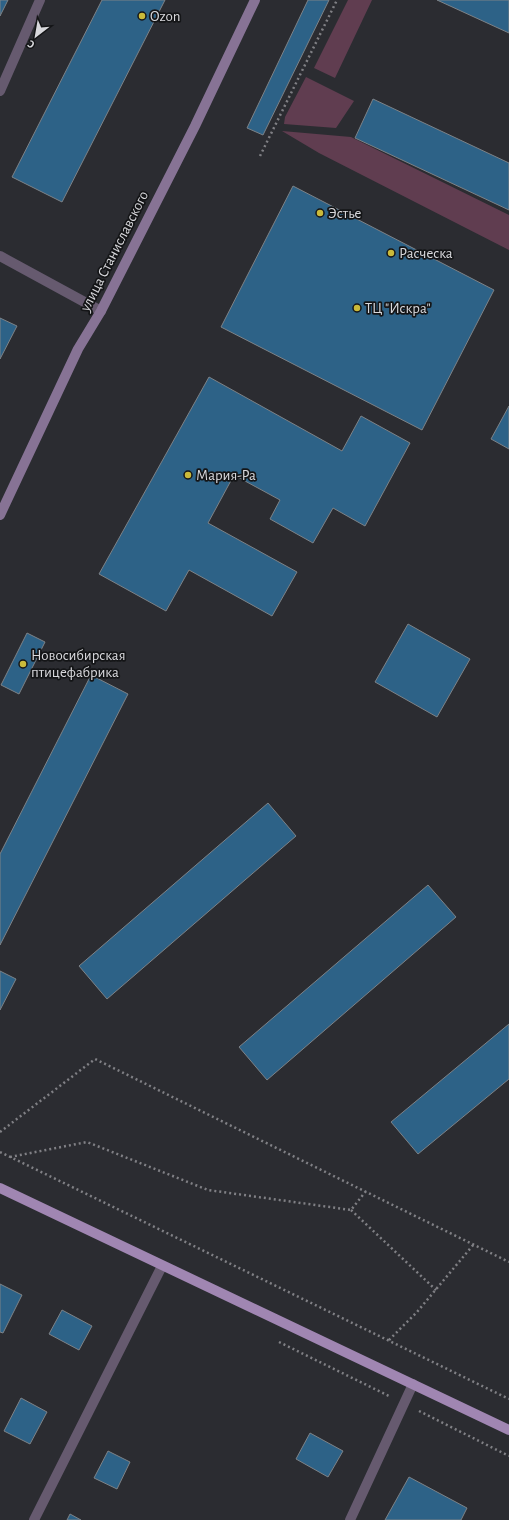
<svg xmlns="http://www.w3.org/2000/svg" width="509" height="1520" viewBox="0 0 509 1520" font-family="'Alegreya Sans',sans-serif">
  <style>
    .green { fill: #603d50 }
    .building { fill: #2d6287; stroke: #7d8287 }
    .lines { fill: none; stroke-linecap: round; stroke-linejoin: round }
    .path { stroke: #808085; stroke-width: 2.5; stroke-dasharray: 2 3; stroke-linecap: butt }
    .lane { stroke: #665a6f; stroke-width: 10 }
    .street { stroke: #665a6f; stroke-width: 10 }
    .secondary { stroke: #877395; stroke-width: 10 }
    .primary { stroke: #a086b2; stroke-width: 10 }
    .poi-dot { fill: #caba3a; stroke: #141517; stroke-width: 1.5 }
    .labels { text-anchor: middle; stroke-width: 3.5; stroke-linejoin: round; paint-order: stroke }
    .poi-label { font-size: 15px; fill: #d8d8dc; stroke: #141517; text-anchor: start }
    .street-label { font-size: 15px; fill: #d8d8dc; stroke: #141517 }
  </style>
  <rect width="100%" height="100%" fill="#2b2c31"/>
  <path class="green" d="M348,0H372L335,78L314,68Z
    M306,77L354,101L336,128L284,124L285,117Z
    M282,131L351,137L509,215V250L319,153Z"/>
  <path class="building" d="M0,0H8L0,16Z
    M102,0H165L62,202L12,177Z
    M308,0H329L263,135L247,128Z
    M437,0H509V33Z
    M373,99L509,163V210L355,138Z
    M293,186L494,290L422,430L221,327Z
    M0,318L17,326L0,359Z
    M209,377L342,451L361,416L410,443L365,526L333,508L313,543L270,519L280,500L234,475L208,523L297,572L272,616L189,570L166,611L99,574Z
    M509,406V449L491,439Z
    M408,624L470,659L437,717L375,682Z
    M27,633L45,642L19,694L1,685Z
    M91,675L128,694L0,945V854Z
    M268,803L296,836L107,999L79,966Z
    M428,885L456,917L267,1080L239,1047Z
    M0,971L16,979L0,1010Z
    M509,1024V1079L418,1154L391,1122Z
    M0,1284L22,1295L3,1333L0,1332Z
    M62,1310L92,1326L79,1350L49,1334Z
    M21,1398L47,1412L30,1444L4,1431Z
    M310,1433L343,1451L328,1477L296,1459Z
    M108,1451L130,1462L117,1489L94,1478Z
    M409,1477L467,1508L461,1520H385Z
    M70,1514L81,1520H67Z"/>
  <g class="lines">
    <path class="path" d="M260,156L337,0
      M0,1132L95,1059L509,1262
      M0,1152L509,1399
      M10,1157L87,1142L208,1190L351,1210L366,1191
      M351,1210L436,1290
      M389,1340L417,1312L474,1244
      M279,1342L389,1396
      M419,1411L509,1456"/>
    <path class="lane" d="M350,1520L413,1384"/>
    <path class="street" d="M0,91L40,0
      M0,256L101,311
      M34,1520L162,1266"/>
    <path class="secondary" d="M0,515L78,349L101,311L195,126L255,0"/>
    <path class="primary" d="M0,1188L509,1430"/>
  </g>
  <g class="poi-dot">
    <circle cx="142" cy="16" r="4"/>
    <circle cx="320" cy="213" r="4"/>
    <circle cx="391" cy="253" r="4"/>
    <circle cx="357" cy="308" r="4"/>
    <circle cx="188" cy="475" r="4"/>
    <circle cx="23" cy="664" r="4"/>
  </g>
  <g class="labels">
    <g class="poi-label">
      <text x="150" y="21">Ozon</text>
      <text x="328" y="218">Эстье</text>
      <text x="399" y="258">Расческа</text>
      <text x="365" y="313">ТЦ "Искра"</text>
      <text x="196" y="480">Мария-Ра</text>
      <text x="31" y="660">Новосибирская<tspan x="31" dy="17">птицефабрика</tspan></text>
    </g>
    <g class="street-label">
      <text transform="translate(114 251) rotate(-63)" y="5">улица Станиславского</text>
    </g>
  </g>
  <g transform="translate(36 36) rotate(211)" stroke="#141517" stroke-width="3" paint-order="stroke">
  <path d="M0-3L7 15L0 10L-7 15Z" fill="#d8d8dc"/>
  <text y="-6" font-size="11" font-weight="bold" text-anchor="middle" fill="#d8d8dc">С</text>
  </g>
</svg>
